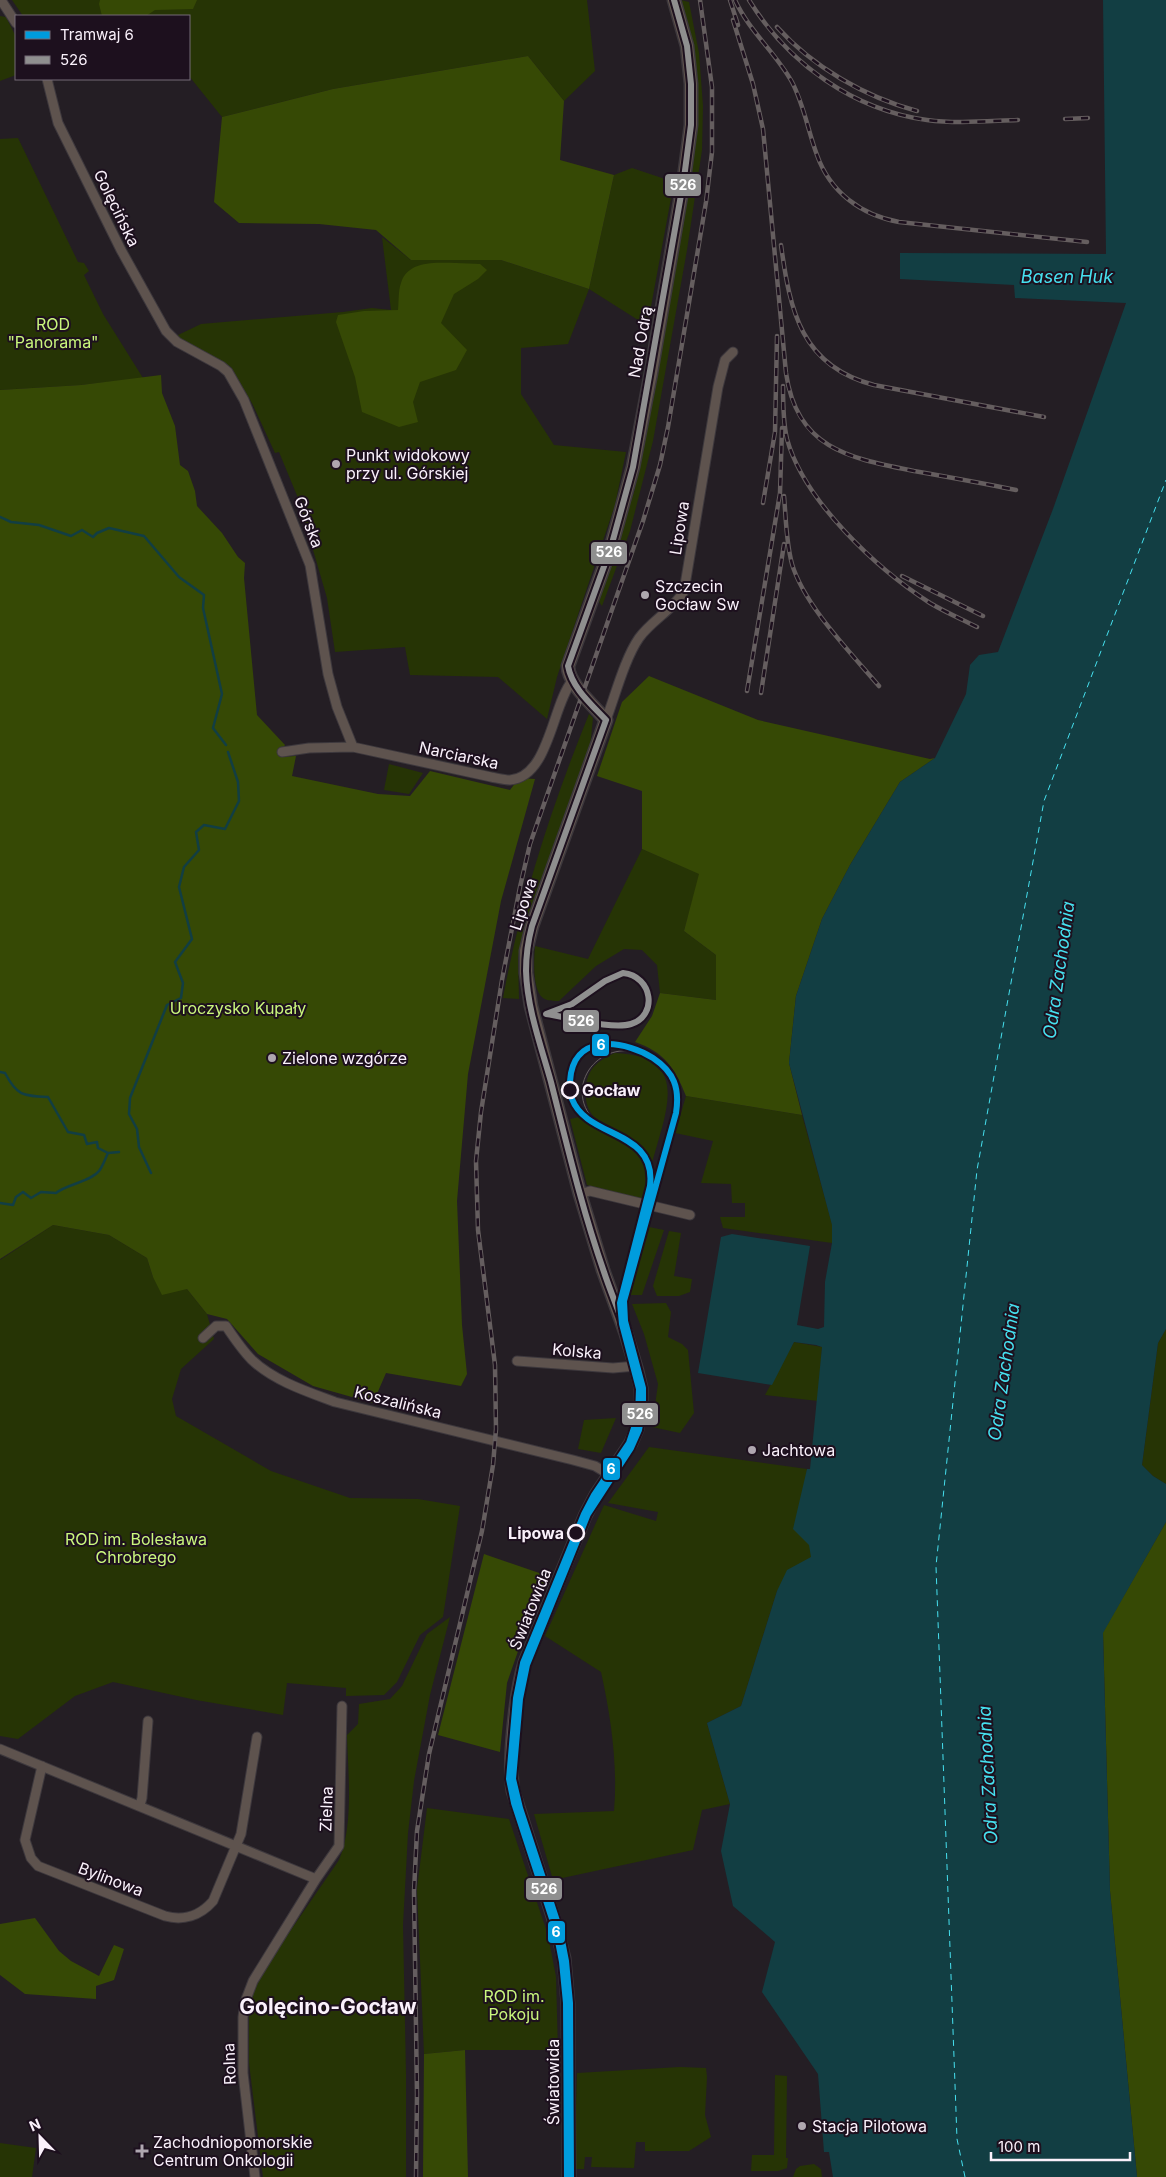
<svg xmlns="http://www.w3.org/2000/svg" width="1166" height="2177" viewBox="0 0 1166 2177" font-family="Inter,sans-serif">
  <style>
    .green { fill: #263405 }
    .forest { fill: #364905 }
    .water { fill: #123e43 }
    .lines { fill: none; stroke-linecap: round; stroke-linejoin: round }
    .stream { stroke: #123e43; stroke-width: 2.5 }
    .ferry { stroke: #46e0ef; stroke-width: 1; stroke-dasharray: 6 5; stroke-linecap: butt }
    .street-casing { stroke: #3d383d; stroke-width: 11 }
    .secondary-casing { stroke: #3d383d; stroke-width: 15 }
    .street { stroke: #5e534e; stroke-width: 9 }
    .secondary { stroke: #61554f; stroke-width: 12 }
    .tram { stroke: #655e5f; stroke-width: 1 }
    .rail-casing { stroke: #655e5f; stroke-width: 4.5 }
    .rail { stroke: #1d101e; stroke-width: 2.5; stroke-dasharray: 8; stroke-linecap: butt }
    .bus-1-casing { stroke: #1d101e; stroke-width: 10 }
    .bus-1 { stroke: #8f8f8f; stroke-width: 6 }
    .tram-1-casing { stroke: #1d101e; stroke-width: 10 }
    .tram-1 { stroke: #009cdd; stroke-width: 6 }
    .poi-dot { fill: #afa7b0; stroke: #1d101e; stroke-width: 2 }
    .stop-dot { fill: #1d101e; stroke: #faf1fb; stroke-width: 2.5 }
    .labels { text-anchor: middle; stroke-width: 4; stroke-linejoin: round; paint-order: stroke }
    .street-label { font-size: 16px; fill: #faf1fb; stroke: #1d101e }
    .park-label { font-size: 16px; fill: #caf77d; stroke: #1d101e }
    .poi-label { font-size: 16px; fill: #faf1fb; stroke: #1d101e; text-anchor: start }
    .stop-label { font-size: 16px; font-weight: bold; fill: #faf1fb; stroke: #1d101e; text-anchor: start }
    .water-label { font-size: 18px; font-style: italic; fill: #46e0ef; stroke: #1d101e }
    .district-label { font-size: 21px; font-weight: bold; fill: #faf1fb; stroke: #1d101e }
    .line-badge { stroke: #1d101e; stroke-width: 2 }
    .badge-label { font-size: 14px; text-anchor: middle; font-weight: bold; fill: #fff }
  </style>
  <rect width="100%" height="100%" fill="#241e24"/>
  <path class="green" d="M12,0H587L595,71L564,101L528,56L333,89L222,117L189,76V16H23Z
    M681,0L689,2L699,53L703,106L702,150L687,250L653,441L630,531L602,606L599,602L634,492L655,391L696,140C699,92 695,46 681,0Z
    M0,16L6,17L16,37V75L0,81Z
    M18,138L78,262L84,263L89,271L84,275L103,314L143,378L81,385L0,390V139Z
    M632,168L674,182L647,328L638,320L589,289L568,344L521,348V394L554,445L626,452L615,505L557,677L547,719L498,677L410,675L405,647L335,652L327,598L298,498L279,452L275,453L253,405L231,367L176,336L201,324L343,312L372,308L391,310L382,237L411,260H501L589,289L614,175Z
    M589,714L593,718L590,747L522,938L518,958L519,999L503,998C521,900 552,805 589,714Z
    M389,764L423,773L409,794L384,790Z
    M642,849L700,874L684,931L716,955V1000L660,993L657,965L642,950L624,949L596,966L559,1001C554,1001 547,1001 543,998C532,990 534,958 535,946L588,959Z
    M615,1053C693,1056 665,1113 652,1163C647,1154 641,1146 632,1140C607,1124 582,1122 586,1086C588,1068 599,1060 615,1053Z
    M686,1096L802,1115L832,1224V1243L723,1228L720,1217H745V1203H732L731,1184L701,1183L713,1141L675,1133Z
    M579,1117C605,1131 646,1144 649,1176C650,1184 647,1193 646,1200L587,1185L570,1119Z
    M53,1225L109,1235L147,1258L153,1277L187,1289L207,1314L214,1339L181,1369L172,1399L176,1416L271,1471L350,1498L418,1499L460,1506L443,1617L420,1635L397,1682L384,1695L346,1696V1688L287,1683L283,1715L196,1700L113,1682L75,1696L18,1739L0,1736V1260Z
    M649,1227L664,1230L642,1295H630Z
    M669,1231L681,1233L674,1276L692,1279L690,1292L679,1296H657L653,1286Z
    M666,1303L671,1312L668,1337L682,1344L688,1350L694,1413L680,1433L652,1427L658,1384L644,1334L632,1304Z
    M1166,1329V1484L1153,1476L1142,1465L1158,1343Z
    M794,1342L822,1347L818,1401L765,1395Z
    M616,1418L601,1453L578,1449L584,1420Z
    M649,1447L807,1469L804,1487L812,1557L777,1591L741,1706L707,1723L730,1804L702,1810L693,1850L553,1880L534,1814L614,1811C618,1766 611,1717 601,1672L545,1636L604,1505L656,1521L658,1512L608,1503Z
    M450,1617L430,1695L414,1781L408,1833L403,1925L406,2074V2177H263L249,2063V2006L255,1988L273,1956L339,1860C354,1824 348,1773 347,1735L358,1724L359,1704L390,1699L402,1686L427,1634Z
    M427,1808L509,1819L548,1935L556,1977L558,2050H465L424,2054L417,1889Z
    M680,2067L706,2068L707,2077L705,2115L711,2137L689,2151H645V2142H636L634,2168L591,2167L592,2157H585L584,2169H574L577,2073Z
    M775,2075L787,2076L786,2158H788L787,2168L778,2171H751L752,2155H774Z
    M0,2143L36,2148L32,2177H0Z
    M814,2164L821,2169L822,2177H793L796,2169L800,2166Z"/>
  <path class="forest" d="M100,0H197L193,9L155,10L146,16H102L99,4Z
    M528,56L564,101L560,160L614,175L589,289L501,260H411L376,230L319,224L239,223L214,202L222,117L333,89Z
    M456,263L480,264L487,270L478,279L454,294L441,323L467,350L456,370L420,382L413,402L418,422L399,427L362,412L355,377L336,322L338,315L364,311L398,310C399,302 398,291 401,283C408,260 437,263 456,263Z
    M161,375L162,393L175,426L180,465L188,471L195,491L197,506L222,533L238,557L245,563L244,578L257,715L285,745L279,757L296,756L292,776L378,794L410,796L430,771L510,790L519,778L535,779L501,901L468,1074L457,1201L462,1325L467,1374L461,1386L386,1373L373,1403L313,1386L258,1354L227,1319L207,1314L187,1289L162,1295L153,1277L147,1258L109,1235L53,1225L0,1259V390L81,385Z
    M649,676L758,720L930,759L935,758L900,782L850,865L822,919L796,996L789,1063L802,1115L686,1096C675,1068 664,1052 635,1042L652,1016L660,993L716,1000V955L684,931L699,874L642,849V791L597,776L622,702Z
    M1166,1522V2177H1137L1110,1891L1103,1632Z
    M484,1554L548,1576L532,1611L507,1683L500,1752L438,1735Z
    M35,1918L59,1951L71,1961L99,1976L114,1945L124,1949L114,1980L96,1986V1999L25,1994L0,1975V1924Z
    M465,2050L468,2177H423L424,2054Z"/>
  <path class="water" d="M1103,0H1166V1329L1158,1343L1142,1465L1153,1476L1166,1484V1522L1103,1633L1110,1891L1137,2177H833L829,2152H824L818,2074L762,1992L775,1942L733,1906L721,1851L730,1804L707,1723L741,1706L777,1591L787,1570L811,1557L809,1545L793,1529L807,1469H810L822,1347L816,1345L794,1342L772,1385L698,1373L721,1237L732,1234L810,1246L797,1325L818,1329L824,1327L825,1282L832,1243V1225L789,1063L796,996L822,919L850,865L900,782L935,758L966,694L970,665L979,655L998,652L1053,509L1126,303L1015,298L1014,285L900,279V253L1106,254Z"/>
  <g class="lines">
    <path class="stream" d="M0,517L11,522L39,525L71,536L82,530L93,537L97,533L109,528L144,536L179,577L204,595L203,608L222,694L213,728L226,745
      M0,1072L5,1073C17,1096 23,1096 48,1097L68,1132L84,1135L87,1144L97,1142L98,1148L108,1153L119,1152
      M151,1173L139,1147L137,1129L129,1114L130,1098L167,1005L181,998L183,983L175,962L192,939L179,887L184,867L199,850L196,832L204,825L225,829L239,801L238,782L228,752
      M0,1203L13,1205L16,1197L23,1192L31,1198L41,1192L56,1193C67,1184 90,1182 99,1171C103,1166 105,1159 108,1153"/>
    <path class="ferry" d="M965,2177L957,2139L936,1566L977,1170L1044,801L1166,480"/>
    <g class="street-casing">
      <path id="street" d="M1,0L16,23
        M47,79L58,123L121,250L166,331L177,342L221,366L228,372L244,400L310,565L328,674L337,707L353,747
        M606,720C615,696 625,658 639,638C652,620 673,610 684,591L718,387L725,360L733,352
        M282,752L309,748L353,747L491,777C497,778 504,780 510,780C549,777 552,706 572,681
        M580,1194L590,1191L690,1215
        M203,1338L216,1326H226C234,1338 242,1350 252,1360C274,1381 308,1392 335,1402L573,1460L595,1466L610,1475
        M517,1361L613,1368L636,1366
        M0,1749L316,1879L339,1846L342,1706
        M42,1766L25,1840L31,1858L38,1866L165,1916C183,1921 200,1916 213,1901L241,1834L257,1737
        M140,1805L142,1798L148,1721
        M255,2177L243,2073V2017L245,2002L253,1981L316,1879"/>
    </g>
    <g class="secondary-casing">
      <path id="secondary" d="M569,2177L568,2004L564,1958L555,1923L513,1791C508,1763 516,1689 525,1662L585,1516L596,1495L631,1443L637,1429L641,1408V1388L637,1371L626,1334L603,1270L580,1194L531,1006L526,973V951L532,926L606,720C594,706 568,684 568,666L611,547L633,467L651,373L684,178L691,125V84L687,46L674,0"/>
    </g>
    <use href="#street" class="street"/>
    <use href="#secondary" class="secondary"/>
    <path class="tram" d="M601,1126C560,1097 591,1038 642,1053"/>
    <g class="rail-casing">
      <path id="rail" d="M730,0L738,25
        M735,0C749,31 776,53 792,82C804,105 808,131 817,155C830,192 861,215 899,222L1087,242
        M749,0C788,63 853,110 927,120C957,124 988,121 1018,120
        M733,20L753,84L763,129L786,373C797,449 849,458 914,471C948,477 982,483 1016,490
        M777,27C813,67 865,97 917,111
        M1065,119L1088,118
        M781,245C790,311 801,366 874,385L1044,417
        M783,386C783,404 783,422 787,439C804,501 877,569 930,603C945,612 961,619 977,627
        M784,496C786,518 786,542 792,564C804,605 851,653 879,686
        M763,503L775,432L777,336
        M902,576L983,616
        M747,691L780,493L782,428
        M761,693L784,544
        M416,2177L417,2094L414,1891L417,1831L429,1754L482,1531L493,1465L496,1429L495,1365L478,1230L476,1161L481,1112L502,980L520,887L530,844L643,521L660,465L668,427L706,202L712,152V87L700,0"/>
    </g>
    <use href="#rail" class="rail"/>
    <g class="bus-1-casing">
      <path id="bus-1" d="M606,720C591,704 572,688 568,666L611,547L633,467L684,178L691,125V84L687,46L674,0
        M623,973C653,976 658,1016 631,1024C612,1030 568,1017 546,1014L572,1004L605,981Z
        M569,2177L568,2004L564,1958L555,1923L513,1791L512,1763L516,1707L525,1662L585,1516C603,1481 635,1450 641,1410C646,1371 616,1309 604,1272C582,1209 567,1145 551,1082C541,1046 527,1008 526,971C526,955 528,941 532,926L606,720"/>
    </g>
    <use href="#bus-1" class="bus-1"/>
    <g class="tram-1-casing">
      <path id="tram-1" d="M567,2177L566,2003L562,1962L556,1931L514,1803L509,1779L516,1698L523,1663L584,1514L594,1495L629,1443L638,1416L639,1389L622,1324L620,1303L650,1186C657,1129 587,1139 572,1099C568,1090 570,1082 571,1073C579,1032 628,1042 653,1058C674,1072 680,1088 676,1113L624,1301L625,1321L643,1388V1408L639,1430L631,1448L588,1514L527,1665L520,1699L513,1779L520,1808L560,1930L566,1961L570,2003L571,2177"/>
    </g>
    <use href="#tram-1" class="tram-1"/>
  </g>
  <g class="poi-dot">
    <circle cx="336" cy="464" r="5"/>
    <circle cx="645" cy="595" r="5"/>
    <circle cx="272" cy="1058" r="5"/>
    <circle cx="752" cy="1450" r="5"/>
    <circle cx="802" cy="2126" r="5"/>
    <path d="M139.5 2143.5h5v5h5v5h-5v5h-5v-5h-5v-5h5z"/>
  </g>
  <g class="stop-dot">
    <circle cx="570" cy="1090" r="8"/>
    <circle cx="576" cy="1533" r="8"/>
  </g>
  <g class="labels">
    <g class="street-label">
      <text transform="translate(117 208) rotate(64)" y="6">Golęcińska</text>
      <text transform="translate(640 342) rotate(-80)" y="6">Nad Odrą</text>
      <text transform="translate(309 522) rotate(69)" y="6">Górska</text>
      <text transform="translate(679 528) rotate(-81)" y="6">Lipowa</text>
      <text transform="translate(459 755) rotate(12)" y="6">Narciarska</text>
      <text transform="translate(523 904) rotate(-72)" y="6">Lipowa</text>
      <text transform="translate(577 1351) rotate(5)" y="6">Kolska</text>
      <text transform="translate(398 1402) rotate(14)" y="6">Koszalińska</text>
      <text transform="translate(530 1609) rotate(-68)" y="6">Światowida</text>
      <text transform="translate(326 1809) rotate(-88)" y="6">Zielna</text>
      <text transform="translate(111 1879) rotate(21)" y="6">Bylinowa</text>
      <text transform="translate(229 2064) rotate(-92)" y="6">Rolna</text>
      <text transform="translate(553 2082) rotate(-90)" y="6">Światowida</text>
    </g>
    <g class="park-label">
      <text x="53" y="330">ROD<tspan x="53" dy="18">"Panorama"</tspan></text>
      <text x="238" y="1014">Uroczysko Kupały</text>
      <text x="136" y="1545">ROD im. Bolesława<tspan x="136" dy="18">Chrobrego</tspan></text>
      <text x="514" y="2002">ROD im.<tspan x="514" dy="18">Pokoju</tspan></text>
    </g>
    <g class="poi-label">
      <text x="346" y="461">Punkt widokowy<tspan x="346" dy="18">przy ul. Górskiej</tspan></text>
      <text x="655" y="592">Szczecin<tspan x="655" dy="18">Gocław Sw</tspan></text>
      <text x="282" y="1064">Zielone wzgórze</text>
      <text x="762" y="1456">Jachtowa</text>
      <text x="812" y="2132">Stacja Pilotowa</text>
      <text x="153" y="2148">Zachodniopomorskie<tspan x="153" dy="18">Centrum Onkologii</tspan></text>
    </g>
    <g class="stop-label">
      <text x="582" y="1096">Gocław</text>
      <text x="564" y="1539" text-anchor="end">Lipowa</text>
    </g>
    <g class="water-label">
      <text x="1067" y="283">Basen Huk</text>
      <text transform="translate(1059 970) rotate(-82)" y="6">Odra Zachodnia</text>
      <text transform="translate(1004 1372) rotate(-82)" y="6">Odra Zachodnia</text>
      <text transform="translate(988 1775) rotate(-93)" y="6">Odra Zachodnia</text>
    </g>
    <g class="district-label">
      <text x="328" y="2014">Golęcino-Gocław</text>
    </g>
  </g>
  <g class="line-badge">
    <rect x="664" y="173" width="38" height="24" rx="5" fill="#8f8f8f"/>
    <rect x="590" y="541" width="38" height="24" rx="5" fill="#8f8f8f"/>
    <rect x="562" y="1009" width="38" height="24" rx="5" fill="#8f8f8f"/>
    <rect x="591" y="1033" width="19" height="24" rx="5" fill="#009cdd"/>
    <rect x="621" y="1402" width="38" height="24" rx="5" fill="#8f8f8f"/>
    <rect x="602" y="1457" width="19" height="24" rx="5" fill="#009cdd"/>
    <rect x="525" y="1877" width="38" height="24" rx="5" fill="#8f8f8f"/>
    <rect x="547" y="1920" width="19" height="24" rx="5" fill="#009cdd"/>
  </g>
  <g class="badge-label">
    <text x="683" y="190">526</text>
    <text x="609" y="557">526</text>
    <text x="581" y="1026">526</text>
    <text x="601" y="1050">6</text>
    <text x="640" y="1419">526</text>
    <text x="611" y="1474">6</text>
    <text x="544" y="1894">526</text>
    <text x="556" y="1937">6</text>
  </g>
  <rect x="15" y="15" width="175" height="65" fill="#1d101e" stroke="#756a76"/>
  <rect x="25" y="31" width="25" height="8" fill="#009cdd" stroke="#756a76"/>
  <text x="60" y="40" font-size="15" fill="#faf1fb">Tramwaj 6</text>
  <rect x="25" y="56" width="25" height="8" fill="#8f8f8f" stroke="#756a76"/>
  <text x="60" y="65" font-size="15" fill="#faf1fb">526</text>
  <g transform="translate(40 2137) rotate(337)" stroke="#1d101e" stroke-width="4" paint-order="stroke">
  <path d="M0-4L9 19L0 12L-9 19Z" fill="#faf1fb"/>
  <text y="-8" font-size="14" font-weight="bold" text-anchor="middle" fill="#faf1fb">N</text>
  </g>
  <path d="M991 2152v8h139v-8" fill="none" stroke="#faf1fb" stroke-width="2.5"/>
  <text x="998" y="2152" font-size="15" fill="#faf1fb" stroke="#1d101e" stroke-width="4" paint-order="stroke">100 m</text>
</svg>
